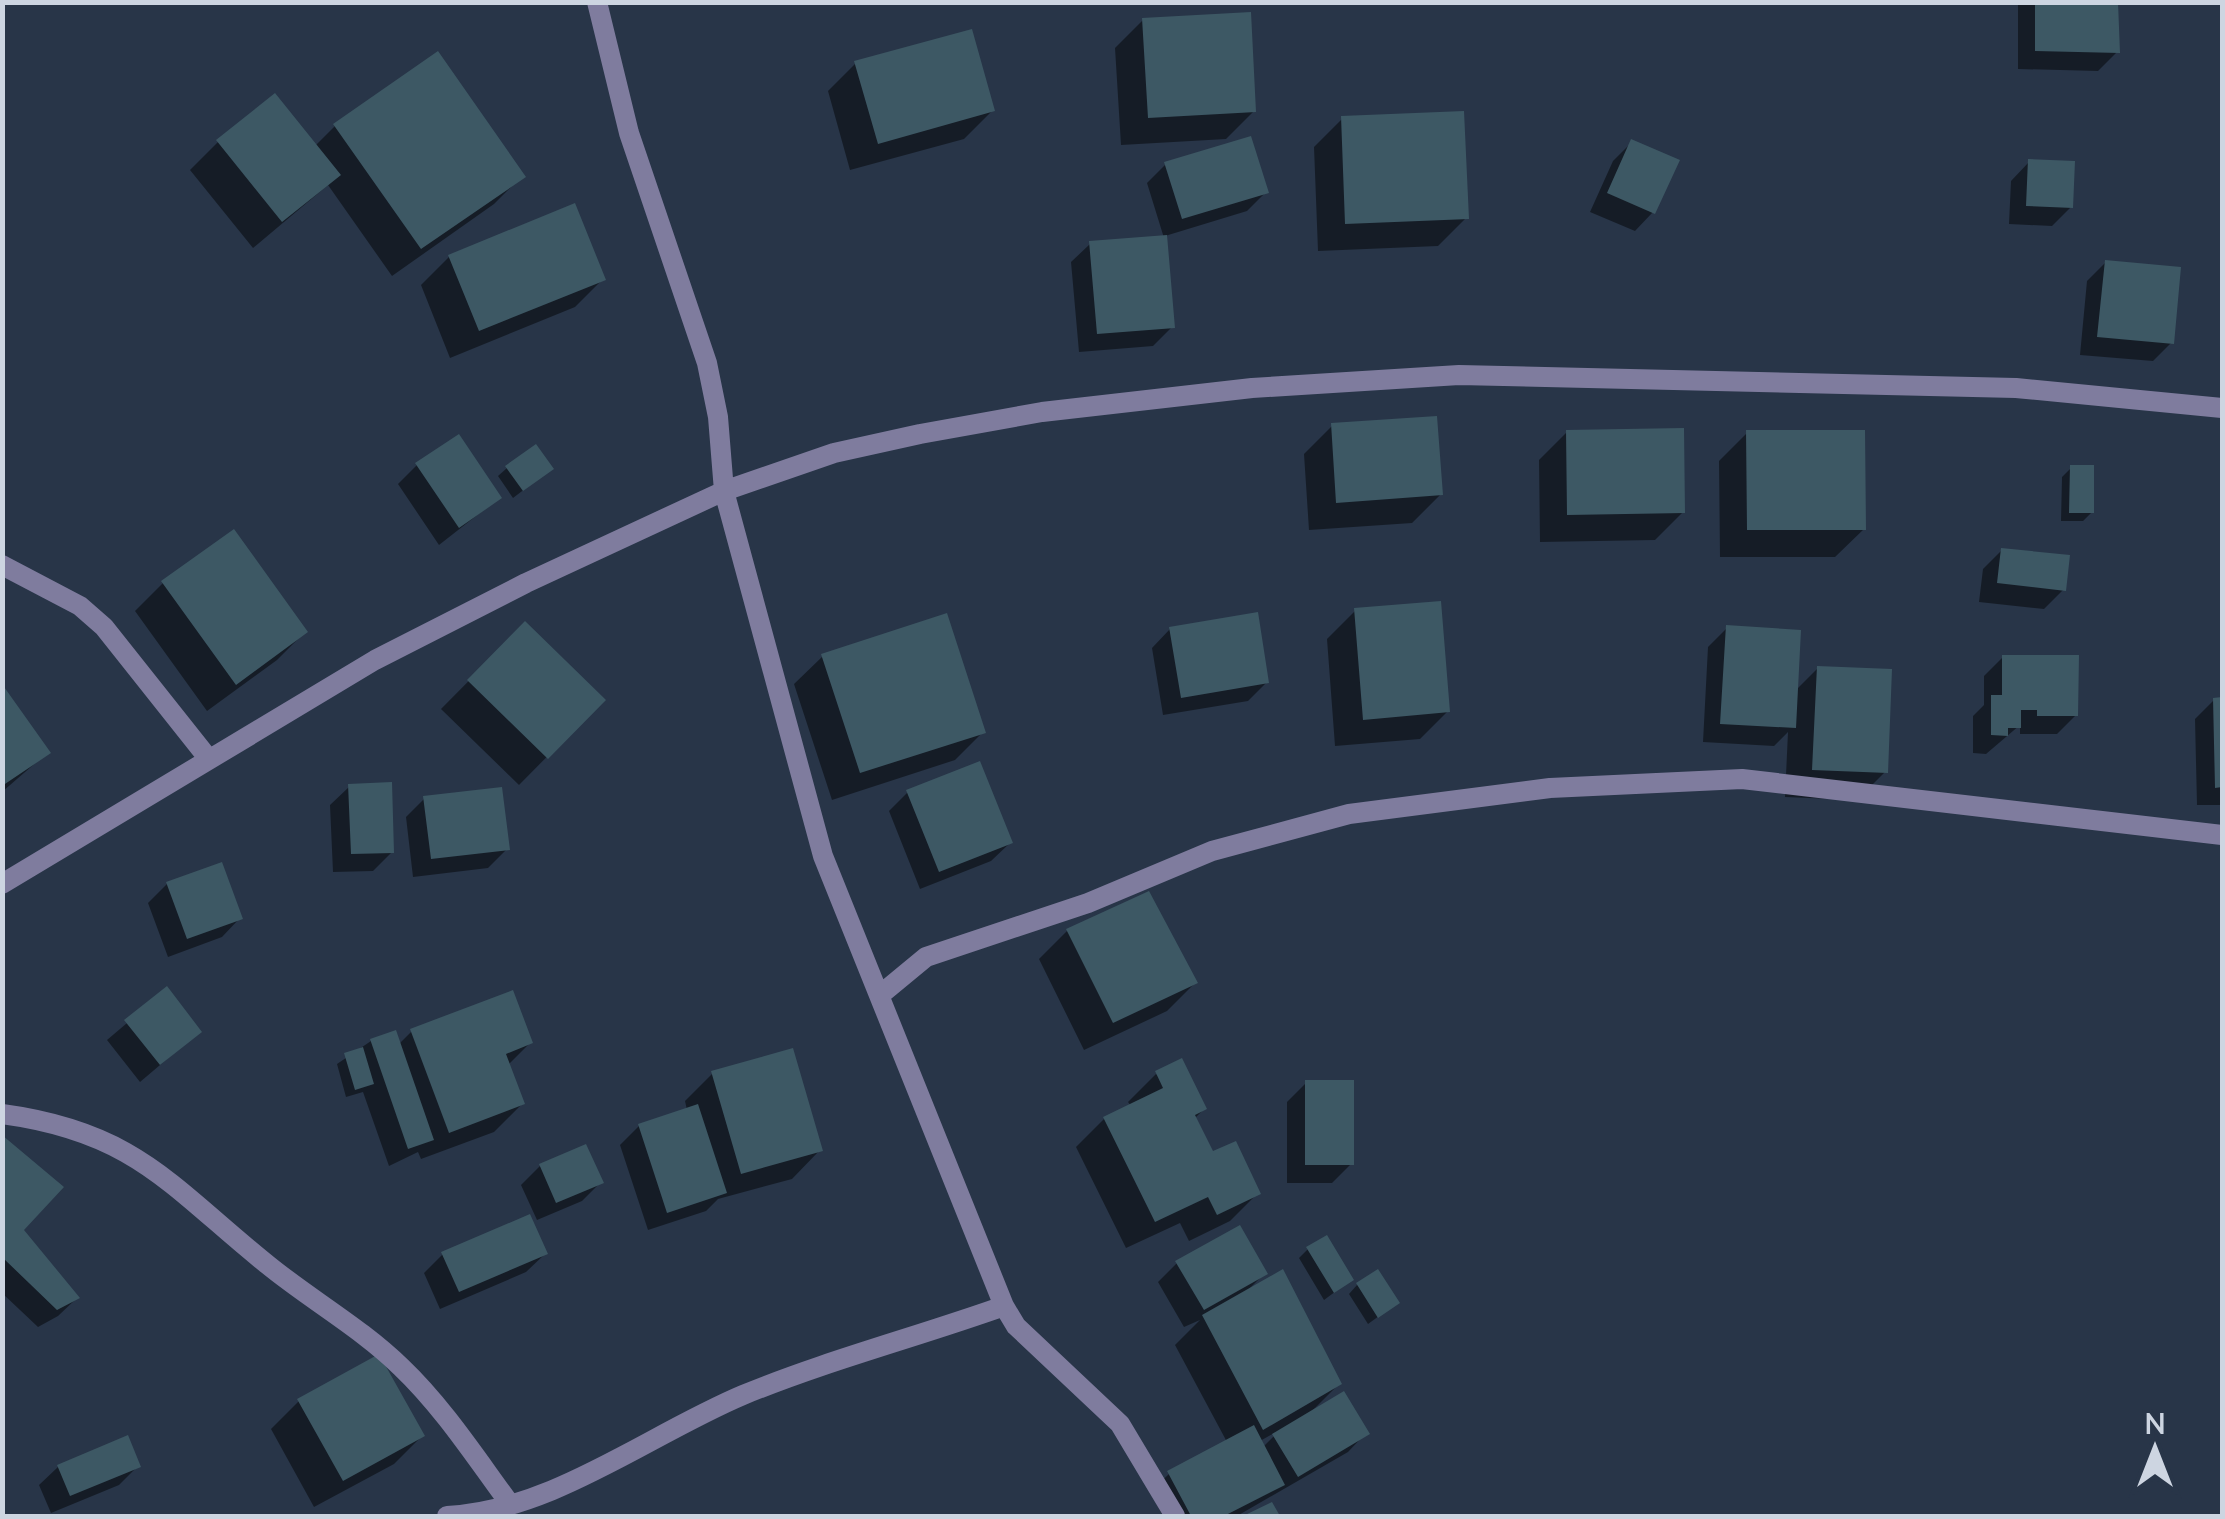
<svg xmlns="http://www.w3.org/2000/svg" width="2225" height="1519" viewBox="0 0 2225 1519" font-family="Mulish,sans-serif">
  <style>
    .shadow { fill: #0007; fill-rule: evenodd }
    .building { fill: #3d5864 }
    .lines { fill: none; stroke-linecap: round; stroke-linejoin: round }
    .street { stroke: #7f7c9e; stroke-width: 20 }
  </style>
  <rect width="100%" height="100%" fill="#283548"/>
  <path class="shadow" d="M2018,2H2115L2117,52L2098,71L2018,69Z
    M1143,20L1254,111L1226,139L1121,145L1115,48Z
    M437,55L522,176L494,204L392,276L328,185L253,248L190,170L218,142L315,146L335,126Z
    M856,63L992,111L964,139L850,170L828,91Z
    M1342,119L1466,218L1438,246L1318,251L1314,147Z
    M1632,142L1653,212L1635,231L1590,212L1613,161Z
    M2029,162L2071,207L2052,226L2009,224L2011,181Z
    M1166,164L1266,192L1247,211L1165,236L1172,327L1153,346L1079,352L1071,262L1090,244L1164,238L1147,183Z
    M449,257L603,279L575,307L450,358L421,285Z
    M2106,262L2172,342L2153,361L2080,355L2087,281Z
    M1332,426L1440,495L1412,523L1309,530L1304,454Z
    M1567,432L1683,512L1655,540L1540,542L1539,460Z
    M1747,433L1864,529L1835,557H1720L1719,461Z
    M417,465L499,498L439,545L398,484Z
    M507,468L551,469L513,498L498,476Z
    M2071,468L2092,512L2083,521H2061L2062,477Z
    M234,533L305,632L277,660L207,711L135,611L163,583Z
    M2002,550L2063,590L2044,609L1979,602L1983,569Z
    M1355,611L1448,711L1420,739L1335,746L1327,639Z
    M525,624L603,700L519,785L441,709Z
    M1727,628L1795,691L1818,668L1885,772L1857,800L1785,797L1788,732L1774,746L1703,742L1708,647Z
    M1170,629L1267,682L1248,701L1163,715L1152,648Z
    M823,656L983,732L955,760L832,800L794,684Z
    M2003,657L2076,715L2057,734H2020V725L1986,754L1973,753V716L1984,705V676Z
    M2,688L47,753L2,792Z
    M2214,700H2222V805H2197L2195,719Z
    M349,787L392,852L373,871L333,872L330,805Z
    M908,792L1010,843L991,861L920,889L889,811Z
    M425,798L507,849L488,868L413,877L406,817Z
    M167,884L240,918L222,937L168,957L148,903Z
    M1067,931L1195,983L1167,1011L1084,1050L1039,959Z
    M166,990L199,1032L140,1082L107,1040Z
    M412,1031L530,1043L508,1065L522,1104L494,1132L421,1159L418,1152L389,1166L363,1092L346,1097L337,1064L371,1041L399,1044Z
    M713,1073L820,1150L792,1179L718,1199L706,1211L648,1230L620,1145L639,1126L687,1110L685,1101Z
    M1156,1074L1204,1109L1194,1119L1212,1154L1258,1193L1230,1221L1189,1241L1180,1223L1126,1248L1076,1147L1104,1119L1131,1106L1128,1102Z
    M1306,1083L1351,1164L1332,1183H1287V1102Z
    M2,1139L20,1229L77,1298L58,1316L38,1327L2,1293Z
    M540,1166L601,1182L582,1201L537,1220L521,1185Z
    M1308,1249L1351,1280L1324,1300L1299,1258Z
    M443,1254H545L526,1272L440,1309L424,1273Z
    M1177,1263L1265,1273L1249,1289L1339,1384L1311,1412L1366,1433L1348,1452L1237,1516H1163L1150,1492L1169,1474L1227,1442L1175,1345L1200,1320L1184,1327L1158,1282ZM1276,1432L1277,1433L1263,1447L1260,1441Z
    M1357,1285L1397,1303L1368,1324L1349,1294Z
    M299,1401L422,1436L394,1464L314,1507L271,1429Z
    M138,1466L119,1485L51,1513L39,1485L58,1467Z"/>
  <path class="building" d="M2035,2H2118L2120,53L2035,51Z
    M1251,12L1256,112L1148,118L1142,18Z
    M972,29L995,111L878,144L854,61Z
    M438,51L526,177L421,249L333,124Z
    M275,93L341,175L282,222L216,140Z
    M1464,111L1469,219L1345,224L1341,116Z
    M1251,136L1269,193L1182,219L1164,162Z
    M1631,139L1680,160L1655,214L1607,193Z
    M2028,159L2075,161L2073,208L2026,206Z
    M575,203L606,280L479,331L448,255Z
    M1167,235L1175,328L1097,334L1089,241Z
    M2105,260L2181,267L2174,344L2097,337Z
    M1437,416L1443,495L1336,503L1331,423Z
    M1684,428L1685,513L1567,515L1566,430Z
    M1746,430H1865L1866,530H1747Z
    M459,434L502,498L459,528L415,463Z
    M536,444L554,469L523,491L505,466Z
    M2070,465H2094V513H2069Z
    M234,529L308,632L236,685L161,581Z
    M2001,548L2070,555L2066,591L1997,583Z
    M1441,601L1450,712L1363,720L1354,608Z
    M1258,612L1269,683L1181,698L1169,627Z
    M947,613L986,733L860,773L821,654Z
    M525,621L606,700L548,759L467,680Z
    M1726,625L1801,630L1796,728L1720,724Z
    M2002,655H2079L2078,716H2037V710H2021V728H2008V736L1991,735V695H2002Z
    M1817,666L1892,669L1888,773L1812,770Z
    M2,684L51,753L2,786Z
    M2222,697V787L2215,788L2213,698Z
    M980,761L1013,843L939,872L906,790Z
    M392,782L394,853L351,854L348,784Z
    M502,787L510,850L431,859L423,796Z
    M222,862L243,919L187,939L166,882Z
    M1149,891L1198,983L1113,1023L1066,929Z
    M167,986L202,1032L160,1065L124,1020Z
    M513,990L533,1043L506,1054L525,1104L449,1133L410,1029Z
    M396,1030L434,1140L408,1149L370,1039Z
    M363,1047L374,1084L355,1090L344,1053Z
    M793,1048L823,1151L741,1174L711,1071Z
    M1182,1058L1207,1109L1195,1115L1213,1151L1236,1141L1261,1194L1217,1215L1208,1197L1155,1222L1103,1117L1163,1088L1155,1071Z
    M1305,1080H1354V1165H1305Z
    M698,1104L727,1193L667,1213L638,1124Z
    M2,1135L64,1187L24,1230L80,1298L57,1310L2,1257Z
    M586,1144L604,1183L556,1203L539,1164Z
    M530,1214L548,1254L459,1292L441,1252Z
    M1240,1225L1268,1274L1204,1310L1175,1261Z
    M1327,1235L1354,1280L1334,1293L1306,1247Z
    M1283,1269L1342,1384L1263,1430L1202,1315Z
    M1378,1269L1400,1303L1378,1318L1356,1283Z
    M379,1354L425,1436L343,1481L297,1399Z
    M1344,1391L1370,1434L1298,1477L1272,1434Z
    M1254,1425L1285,1485L1224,1516H1191L1167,1471Z
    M128,1435L141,1467L70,1496L57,1465Z
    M1272,1502L1280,1516H1243Z"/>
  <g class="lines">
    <path class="street" d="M597,2L629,133L707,363L718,417L724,491L823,856L1004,1306L1016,1326L1120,1424L1175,1516
      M2,565L80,606L104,627L208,758
      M2,884L375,660L526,583L724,491L834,453L920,434L1042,412L1252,388L1459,375L2016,388L2222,408
      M880,995L926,957L1088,903L1212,851L1349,814L1550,788L1742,779L2222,835
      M2,1114C136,1132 171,1187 268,1265C311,1300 361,1328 401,1367C443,1407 476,1458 510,1504
      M447,1516C552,1511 648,1435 743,1395C828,1360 917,1337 1004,1306"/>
  </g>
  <rect width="2225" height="1519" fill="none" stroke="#cdd5e1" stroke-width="10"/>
  <g transform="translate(2155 1449)" stroke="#283548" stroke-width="8" paint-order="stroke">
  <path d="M0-8L18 38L0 25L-18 38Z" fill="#cdd5e1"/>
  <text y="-15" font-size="28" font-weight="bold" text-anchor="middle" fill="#cdd5e1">N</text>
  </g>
</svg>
